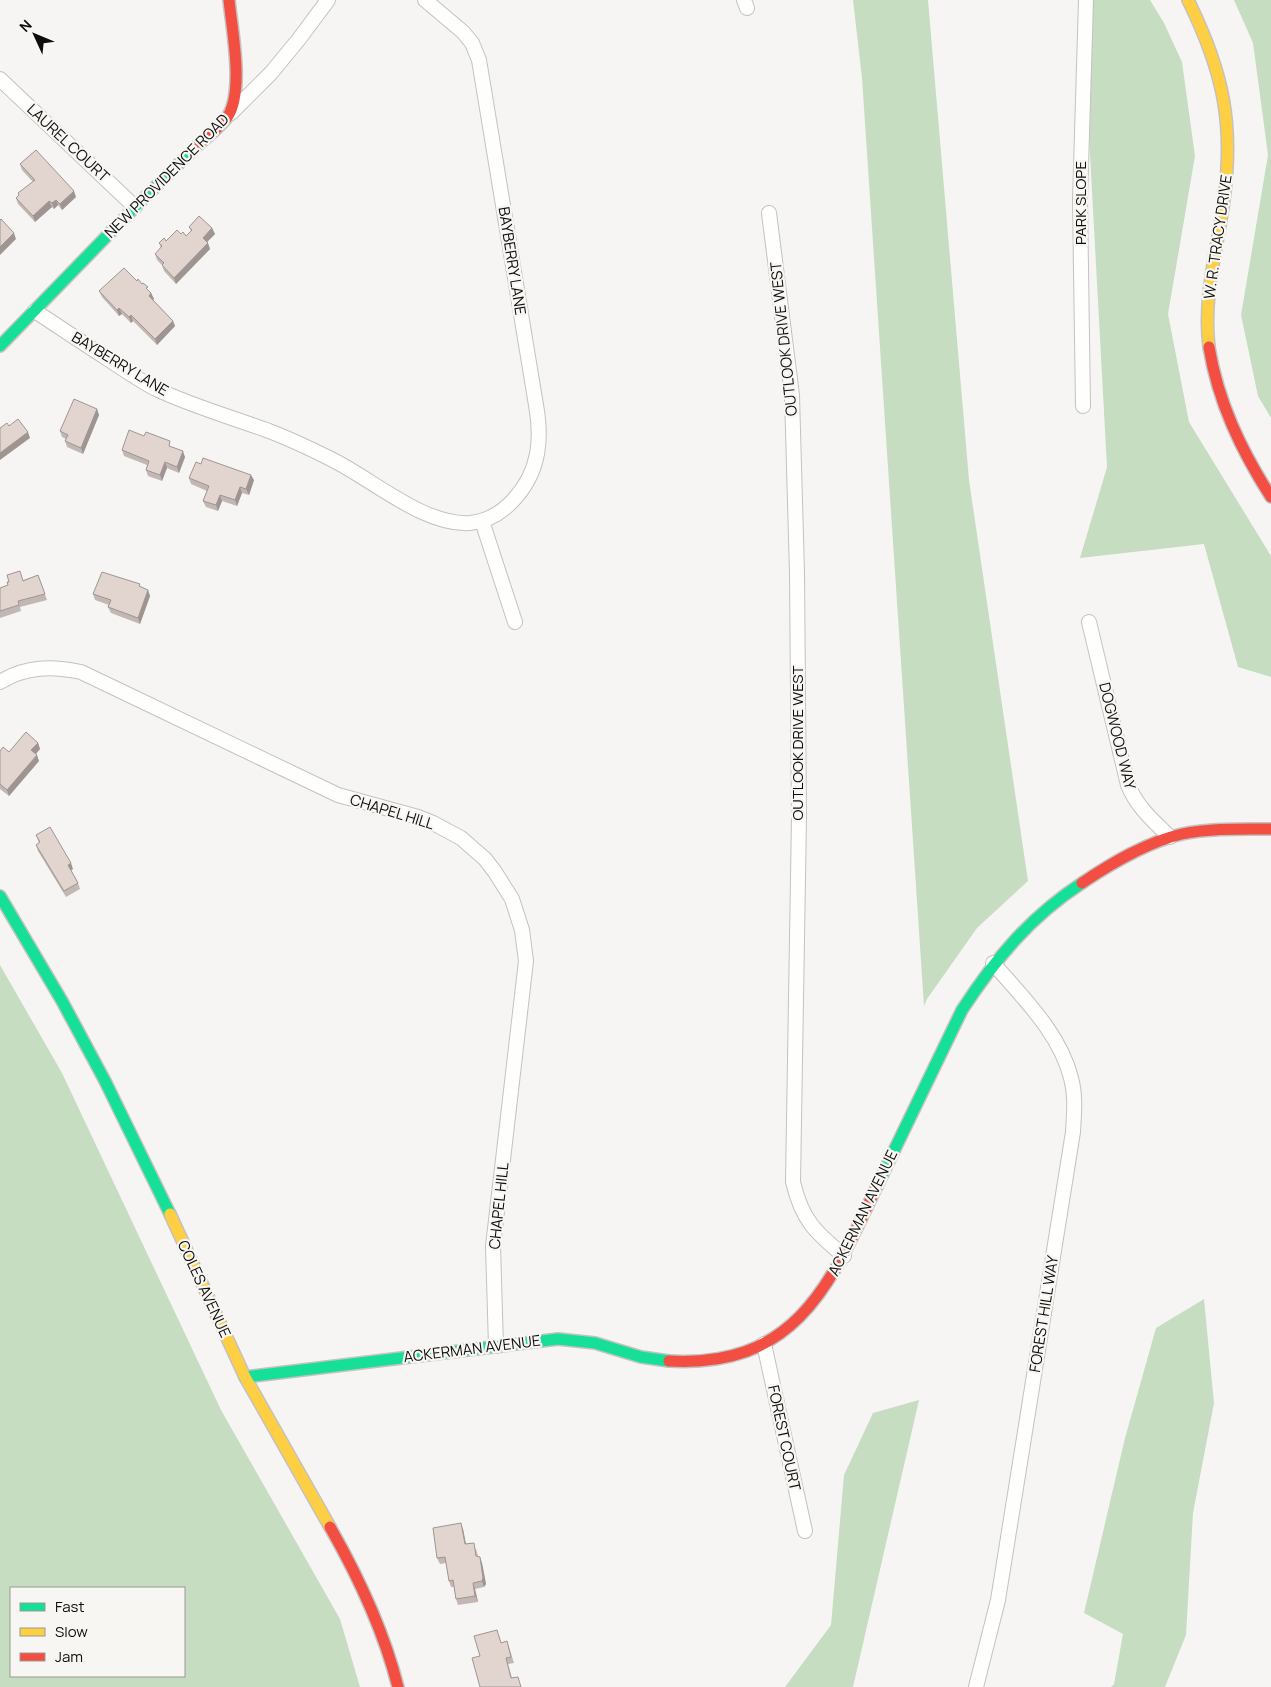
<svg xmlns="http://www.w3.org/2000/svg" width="1271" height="1687" viewBox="0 0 1271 1687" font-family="Manrope,sans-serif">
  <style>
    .forest { fill: #c6ddc2; fill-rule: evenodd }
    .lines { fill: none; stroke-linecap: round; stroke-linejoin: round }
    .street-casing { stroke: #c3c2c1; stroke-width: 16 }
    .fast-casing { stroke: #c3c2c1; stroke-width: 14 }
    .slow-casing { stroke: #c3c2c1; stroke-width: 14 }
    .jam-casing { stroke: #c3c2c1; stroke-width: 14 }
    .street { stroke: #fefefd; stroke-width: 14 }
    .fast { stroke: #16e098; stroke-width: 11 }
    .slow { stroke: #ffcf43; stroke-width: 11 }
    .jam { stroke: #f24e42; stroke-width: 11 }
    .wall { fill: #c2b7b3 }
    .shaded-wall { fill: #9e9592 }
    .building { fill: #e2d5d0; stroke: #9e9592 }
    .labels { text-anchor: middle; stroke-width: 4.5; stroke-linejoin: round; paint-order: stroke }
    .street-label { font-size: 15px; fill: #0d0d0c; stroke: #f7f6f3 }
  </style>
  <rect width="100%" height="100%" fill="#f6f5f4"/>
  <path class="forest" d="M853,0H928L969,480L1028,881L977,928L927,999L924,1006L862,78Z
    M1091,0H1150L1164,23L1182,62L1195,156L1168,314L1189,422L1271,556V677L1238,667L1204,544L1080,558L1107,467L1089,136Z
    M1234,0H1271V418L1258,396L1241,315L1268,155L1253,43Z
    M0,965L62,1073L221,1410L340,1619L360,1687H0ZM11,1588H184V1676H11Z
    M1204,1299L1214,1403L1193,1513L1186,1635L1165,1687H1111L1114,1684L1123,1634L1084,1613L1125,1438L1156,1328Z
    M919,1400L853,1687H785L831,1625L844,1475L873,1413Z"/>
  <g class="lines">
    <g class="street-casing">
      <path id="street" d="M744,0L747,8
        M0,79L135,207
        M231,113L271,73L299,39L328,0
        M769,213L792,395L797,573L799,817L793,1182C802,1220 815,1232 844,1256
        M35,311C59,327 83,343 108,359C123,369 139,380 156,389C192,406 231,417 269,431C290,439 311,449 331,459C372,479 424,526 470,523C504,520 531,486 537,454C540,438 539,422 536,405L479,60L472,43L463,32L425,0
        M1083,406L1080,200L1086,0
        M482,521L515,622
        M1089,622L1128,785C1137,807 1153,821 1170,837
        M0,682C26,666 52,666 81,672L338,795L418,817L433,823L461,838L485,859L495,872L512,899L522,930L526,961L493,1246L496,1346
        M764,1344L805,1531
        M976,1687L998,1600L1073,1132C1074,1113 1076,1096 1071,1078C1060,1033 1022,997 993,963"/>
    </g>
    <g class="fast-casing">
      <path id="fast" d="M0,346L135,207L200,143
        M0,896L62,1001L105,1081L170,1214
        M877,1186L962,1010C996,958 1030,917 1082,883
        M245,1377L558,1339L595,1343L641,1357L669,1361"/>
    </g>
    <g class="slow-casing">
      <path id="slow" d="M1188,0C1224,73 1235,126 1223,207C1216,253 1203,300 1209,347
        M170,1214L245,1377L330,1527"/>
    </g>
    <g class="jam-casing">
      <path id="jam" d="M200,143C209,135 222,126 228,116C244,90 232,30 229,0
        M1209,347C1218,402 1241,450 1271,497
        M1082,883C1112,863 1147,842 1182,834C1211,828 1241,829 1271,829
        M669,1361C796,1368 830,1285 877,1186
        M330,1527C358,1576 384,1632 398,1687"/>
    </g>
    <use href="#street" class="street"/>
    <use href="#fast" class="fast"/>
    <use href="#slow" class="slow"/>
    <use href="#jam" class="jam"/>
  </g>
  <path class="wall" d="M20,164L76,197L62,210L58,205L54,209L52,207L35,222L18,204L16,198L19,195L18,193L33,182L22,170Z
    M189,227L212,228L215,234L207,242L210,249L176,284L164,271L162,265L157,260L155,254L161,248L159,243L166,241L181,234L186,236L191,231Z
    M137,281L151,293L154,299L153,300L173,321L175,326L157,345L133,321L131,323L122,314L119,316L102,297L99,291Z
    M97,409L99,415L83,454L67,447L65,441L66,439L62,437L60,431Z
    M172,447L185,457L179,473L167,468L162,481L148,476L146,470L147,465L124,456L122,450Z
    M189,478L254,480L249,495L242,493L237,506L222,501L218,511L206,507L203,501L207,491L191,484Z
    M38,575L47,600L20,607L21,611L0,618V588Z
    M141,587L148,590L150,596L140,624L111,613L108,607L109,605L95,600L93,594Z
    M38,743L40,749L36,754L39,761L9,796L0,789V751L9,752Z
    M36,835L73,869L71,870L78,883L80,889L66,897L38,851L36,845L39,843Z
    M463,1529L466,1544L476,1549L478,1556L482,1563L486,1584L484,1587L475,1589L478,1602L458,1605L456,1599L454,1587H451L449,1581L446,1563L440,1564L437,1558Z
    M499,1636L501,1643L507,1641L509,1647L514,1663L508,1664L512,1678L521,1687L480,1656Z"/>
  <path class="shaded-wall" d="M74,191L76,197L62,210L60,204Z
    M56,200L58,205L54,209L52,203Z
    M49,201L52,207L35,222L33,216Z
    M212,228L215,234L205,244L203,238Z
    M14,233L16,239L0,255V247Z
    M208,243L210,249L176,284L174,278Z
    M151,293L154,299L151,302L149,296Z
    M119,308L122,314L119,316L117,310Z
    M131,315L133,321L131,323L129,317Z
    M173,321L175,326L157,345L155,339Z
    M97,409L99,415L83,454L81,448Z
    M28,432L30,438L0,460V453Z
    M183,451L185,457L179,473L177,467Z
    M165,462L167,468L162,481L160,475Z
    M251,475L254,480L249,495L246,489Z
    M240,487L242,493L237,506L235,500Z
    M220,495L222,501L218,511L216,505Z
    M148,590L150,596L140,624L138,618Z
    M38,743L40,749L34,756L31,750Z
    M37,755L39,761L9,796L7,790Z
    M71,863L73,869L70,871L68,865Z
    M461,1523L463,1529L467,1550L465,1544Z
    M480,1557L482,1563L486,1584L484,1587L482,1581Z
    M473,1583L475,1589L478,1602L475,1596Z"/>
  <path class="building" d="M36,150L74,191L60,204L56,200L52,203L49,201L33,216L16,198L19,195L18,193L35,180L20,164Z
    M199,216L212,228L203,238L208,243L174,278L162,265L164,263L155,254L162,246L159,243L164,238L166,241L177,230L181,234L183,232L186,236L192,230L189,227Z
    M1,219L14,233L0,247V220Z
    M124,268L137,281L138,279L142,284L143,283L148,287L146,288L151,293L149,296L173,321L155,339L131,315L129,317L119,308L117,310L99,291Z
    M74,399L97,409L81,448L65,441L68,435L60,431Z
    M18,419L28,432L0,453V428L7,423L9,426Z
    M129,430L144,436L146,432L170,441L169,446L183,451L177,467L165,462L160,475L146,470L149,461L122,450Z
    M203,458L251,475L246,489L240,487L235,500L220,495L216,505L203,501L209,486L189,478L196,462L201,464Z
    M20,571L23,581L38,575L45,594L18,601L19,605L0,611V588L8,585L7,582H9L7,575Z
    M102,572L140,584L139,586L148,590L138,618L108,607L111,600L93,594Z
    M26,732L38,743L31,750L37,755L7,790L0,784V751L3,747L9,752Z
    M50,827L71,863L68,865L78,883L64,891L36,845L40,842L36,835Z
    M461,1523L465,1544L474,1543L476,1556L480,1557L483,1578L482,1581L473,1583L475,1596L456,1599L453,1580L449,1581L445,1557L437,1558L433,1528Z
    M497,1630L501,1643L507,1641L511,1657L506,1658L511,1678L518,1677L521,1687H480L472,1658L480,1656L474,1636Z"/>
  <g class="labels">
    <g class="street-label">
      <text transform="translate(68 143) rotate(43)" y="5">LAUREL COURT</text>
      <text transform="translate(167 176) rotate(-45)" y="5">NEW PROVIDENCE ROAD</text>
      <text transform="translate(1081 203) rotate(-90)" y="5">PARK SLOPE</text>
      <text transform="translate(1218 237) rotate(-82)" y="5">W. R. TRACY DRIVE</text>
      <text transform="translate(512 261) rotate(81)" y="5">BAYBERRY LANE</text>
      <text transform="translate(784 339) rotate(-96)" y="5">OUTLOOK DRIVE WEST</text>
      <text transform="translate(120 364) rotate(31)" y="5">BAYBERRY LANE</text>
      <text transform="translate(1117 736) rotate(76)" y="5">DOGWOOD WAY</text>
      <text transform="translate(798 743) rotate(-90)" y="5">OUTLOOK DRIVE WEST</text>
      <text transform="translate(392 812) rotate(17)" y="5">CHAPEL HILL</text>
      <text transform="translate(499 1206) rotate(-84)" y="5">CHAPEL HILL</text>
      <text transform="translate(863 1213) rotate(-64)" y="5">ACKERMAN AVENUE</text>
      <text transform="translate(204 1289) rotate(65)" y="5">COLES AVENUE</text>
      <text transform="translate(1044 1314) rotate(-81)" y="5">FOREST HILL WAY</text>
      <text transform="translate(472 1349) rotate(-7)" y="5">ACKERMAN AVENUE</text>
      <text transform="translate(784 1438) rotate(78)" y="5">FOREST COURT</text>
    </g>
  </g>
  <rect x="10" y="1587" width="175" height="90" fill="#f7f6f3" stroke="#999997"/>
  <rect x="20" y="1603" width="25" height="8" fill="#16e098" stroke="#999997"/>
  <text x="55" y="1612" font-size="15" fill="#0d0d0c">Fast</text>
  <rect x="20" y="1628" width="25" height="8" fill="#ffcf43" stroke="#999997"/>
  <text x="55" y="1637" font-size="15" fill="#0d0d0c">Slow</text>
  <rect x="20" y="1653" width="25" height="8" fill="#f24e42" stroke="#999997"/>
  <text x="55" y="1662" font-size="15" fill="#0d0d0c">Jam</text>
  <g transform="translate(35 35) rotate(314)" stroke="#f7f6f3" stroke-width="4" paint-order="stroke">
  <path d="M0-4L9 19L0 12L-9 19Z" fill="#0d0d0c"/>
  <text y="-8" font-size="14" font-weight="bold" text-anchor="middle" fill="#0d0d0c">N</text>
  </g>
</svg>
